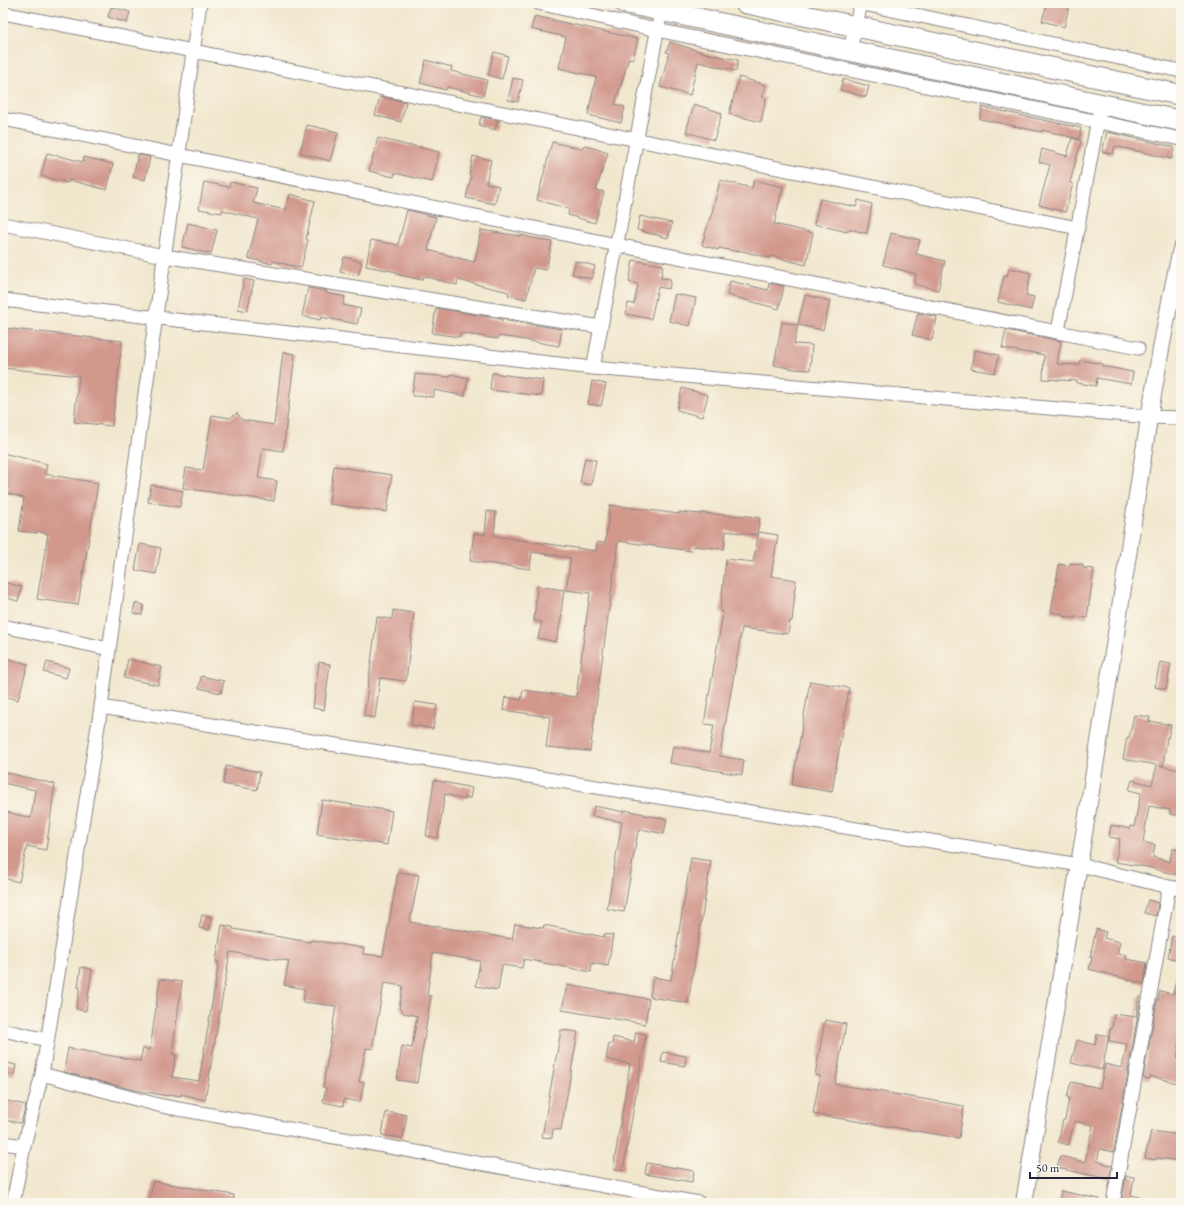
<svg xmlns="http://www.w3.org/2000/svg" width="1184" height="1206" viewBox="0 0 1184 1206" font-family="'EB Garamond',serif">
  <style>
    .building { fill: #d2988c }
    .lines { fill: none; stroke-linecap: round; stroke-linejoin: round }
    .minor-casing { stroke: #8a8484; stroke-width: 15 }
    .tertiary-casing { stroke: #8a8484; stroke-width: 18 }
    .primary-casing { stroke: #8a8484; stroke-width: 22 }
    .minor { stroke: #fff; stroke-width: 13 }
    .tertiary { stroke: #fff; stroke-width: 16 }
    .primary { stroke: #fff; stroke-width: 20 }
  </style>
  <rect width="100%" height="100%" fill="#fbf7ec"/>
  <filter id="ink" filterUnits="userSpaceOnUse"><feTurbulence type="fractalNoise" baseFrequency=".025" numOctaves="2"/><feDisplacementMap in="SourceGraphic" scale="8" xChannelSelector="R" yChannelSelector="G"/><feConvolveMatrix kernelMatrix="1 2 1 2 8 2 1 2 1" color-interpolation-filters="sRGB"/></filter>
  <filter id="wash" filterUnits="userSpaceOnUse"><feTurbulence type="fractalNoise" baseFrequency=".012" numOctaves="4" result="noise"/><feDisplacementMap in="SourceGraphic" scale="16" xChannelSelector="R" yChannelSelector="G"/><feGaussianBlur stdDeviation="0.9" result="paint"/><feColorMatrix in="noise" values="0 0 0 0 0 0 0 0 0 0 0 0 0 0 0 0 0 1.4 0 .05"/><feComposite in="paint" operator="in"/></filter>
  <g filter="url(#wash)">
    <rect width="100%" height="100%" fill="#f1e7cd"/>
    <g id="blocks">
      <path class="building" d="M1047,3H1070L1064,27L1042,21Z
        M111,7L130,12L127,23L108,17Z
        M535,16L638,39L633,59L629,58L615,104L625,107L621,123L588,115L596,77L559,68L566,37L531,29Z
        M670,42L709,54L738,60L736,71L698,62L690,95L660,87L669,53L666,52Z
        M494,52L508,56L502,79L488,75Z
        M426,60L452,67L451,71L487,80L483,96L447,87L446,90L420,83Z
        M739,77L766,85L762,97L766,98L761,122L729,114Z
        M513,78L523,80L518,102L508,100Z
        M843,79L869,86L866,97L840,90Z
        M380,97L406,102L401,122L375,115Z
        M694,104L722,113L714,140L686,132Z
        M982,107L1081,128L1079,139L1042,130V132L980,119Z
        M481,117L498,120L495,130L479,125Z
        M307,125L338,132L330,161L300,153Z
        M1107,132L1174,147L1172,159L1115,146L1113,154L1102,152Z
        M378,138L410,146V145L439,152L432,182L395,173L394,177L369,171Z
        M1072,138L1081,141L1070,183L1073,184L1065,212L1039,205L1050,165L1039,162L1042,149L1067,156Z
        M552,142L582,149L584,145L608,153L596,190L604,192L595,223L568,215L569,209L537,200Z
        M47,153L83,162L84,157L113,164L107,190L69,180L68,183L41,176Z
        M138,155L150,157L145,180L133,177Z
        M473,156L491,160L486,183L499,186L495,204L466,198L471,176L469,175Z
        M720,180L752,188L754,180L783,187L774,224L813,233L806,265L771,256L770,258L738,250V252L719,248L718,250L702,245L710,217H711Z
        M204,182L229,187L230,182L257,188L253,203L286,210L290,194L315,201L306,239L308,240L301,268L273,261L272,264L248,258L258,219L222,210V213L199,209Z
        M820,199L856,207L858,200L872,204L867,233L848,229L847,232L814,224Z
        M407,210L436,217L428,250L474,262L475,261L481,230L520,236V235L552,242L546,270L534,268L526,299L508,295L509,292L458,280L457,285L423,276L422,280L396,274L397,272L366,266L371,240L398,245Z
        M640,216L672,223L668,238L637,230Z
        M188,223L217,230L211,254L182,247Z
        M891,233L920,240L916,254L945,261L938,290L914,284L916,274L883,265Z
        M344,257L362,262L358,276L340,272Z
        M633,260L663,265L661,278L671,279L669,289L658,287L651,319L626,314L628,303L634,304L638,284L629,282Z
        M576,261L595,266L592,279L572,274Z
        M1009,268L1031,273L1026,295L1034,297L1031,310L998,302L1004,276L1007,277Z
        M244,279L254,281L247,311L238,309Z
        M730,281L768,290L769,283L784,286L779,309L727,295Z
        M308,288L327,291L326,293L345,297L343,305L361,309L357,324L321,317L320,320L302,316Z
        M675,294L696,298L690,326L669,321Z
        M805,295L830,301L823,330L798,325Z
        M436,308L501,319V320L562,329L559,346L514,338L498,336V339L460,333L459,337L432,333Z
        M918,313L937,317L932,340L912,335Z
        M782,322L798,325L794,344L812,345L810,370L794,369L774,365Z
        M3,328L122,341L112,426L74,422L79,376L3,368Z
        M1006,330L1061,341L1057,364L1079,365L1080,360L1103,364L1102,366L1133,372L1131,384L1097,378L1096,386L1077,383V381L1043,379L1044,355L1028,352V353L1002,348Z
        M974,350L999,355L995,373L971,369Z
        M283,352L295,354L283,451L263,448L258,478L277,481L274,501L183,488L186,468L203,470L212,415L230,418L237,413L242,420L274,425Z
        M492,373L543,380L541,396L490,390Z
        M415,374L450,377V374L468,378L465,396L434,390V397L412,396Z
        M592,381L606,384L601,406L588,404Z
        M682,388L708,395L702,417L677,410Z
        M3,453L47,464L45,474L98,483L78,605L37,599L48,534L37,531V533L19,531L24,498L6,493L8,486L3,485Z
        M585,458L596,460L591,485L580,483Z
        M334,466L392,475L387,512L329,504Z
        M151,485L183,491L180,507L148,502Z
        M610,505L679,514V512L701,514V513L726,515L748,516L760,518L757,535L726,531L724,549L693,546L692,551L618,541L590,751L546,747L550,717L503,710L505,697L521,700L523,690L576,697L590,593L566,590L571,558L532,552L530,569L470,561L474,533L485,535L487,511L496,512L494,536L596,551L597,542L605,543Z
        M759,532L778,535L771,576L796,580L794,594H795L792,621H790L788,634L742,628L720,755V756L744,760L742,775L670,763L673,746L709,753L714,725L704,724L723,613L720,612L726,559L753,562Z
        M140,544L161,548L156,574L135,570Z
        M1070,563L1083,565V568L1094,569L1087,618L1076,616V618L1062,616L1063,614L1051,612L1059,564L1070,566Z
        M3,582L22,587L18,601L3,597Z
        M537,586L564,590L561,613L562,614L556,642L538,638L542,622L534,621Z
        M135,603L144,605L142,615L133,613Z
        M393,610L414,613L406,681L380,678L375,718L364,716L377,617L392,619Z
        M5,658L28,664L18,700L3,696V664Z
        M128,659L162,667L158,685L124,678Z
        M47,662L69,668L66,678L44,672Z
        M319,662L330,664L324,710L313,708Z
        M1160,662L1171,664L1166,689L1155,687Z
        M201,676L224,681L221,693L199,688Z
        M810,681L849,688L832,792L792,785Z
        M415,702L437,705L433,729L411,725Z
        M1134,715L1150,717L1149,721L1171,725L1168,738L1167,737L1163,766H1160L1181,770V816L1170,814V810L1149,806L1143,842L1155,845L1153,857L1170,862L1172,849L1181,850V876L1147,867L1115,862L1120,839L1109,837L1111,825L1130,829V826L1134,827L1141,793L1129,790L1132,780L1152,785L1157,765L1123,759L1127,737L1129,738Z
        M226,766L260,772L257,790L223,784Z
        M3,772L55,784L46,850L27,846L19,882L3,878V811L31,818L35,790L3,783Z
        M434,780L472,788L470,798L465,797L464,800L445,794L438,838L426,836Z
        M322,800L392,811L387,845L317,834Z
        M594,806L624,812V810L644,814V815L667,819L664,834L641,829V831H638L624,912L607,909L622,822L592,816Z
        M691,858L711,861L688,1003L650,997L653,977L671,980Z
        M398,872L419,875L410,922L512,939L515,924L543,928L544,925L604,937V934L613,935L608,966L592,963L591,972L524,959L522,968L502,965L498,990L476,986L480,961L433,953L427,995L431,996L417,1083L397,1080L402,1046L412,1048L417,1016L404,1013L399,1008L403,986L384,983L372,1049L366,1048L359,1082H364L360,1102L344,1099L343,1106L323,1102L326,1088L323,1087L336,1006L303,1002L305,989L284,985L289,961L230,952L205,1100L181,1094V1096L169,1094L168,1096L130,1089L64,1072L68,1048L140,1061L143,1048L150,1050L160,979L182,982L172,1054L176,1055L172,1077L199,1081L219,962H216L222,925L233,927V929L310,942L311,940L364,948L363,954L383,956Z
        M1148,900L1158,903L1156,916L1144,913Z
        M202,915L212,917L209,930L199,928Z
        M1096,929L1106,932L1104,938L1120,942L1117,954L1127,955L1126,959L1147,963L1144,984L1089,969L1092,957H1090Z
        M1172,936L1181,938V961L1168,957Z
        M81,967L92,969L86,1011L76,1009L80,987H78Z
        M1177,976H1181V1036L1178,1046L1180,1047L1177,1058H1181V1084L1150,1076V1079L1143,1078L1157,1000H1158L1160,991L1173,994Z
        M567,985L649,999L645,1024L562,1010Z
        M1139,996L1141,997L1114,1152L1100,1149L1097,1161L1112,1166L1109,1179L1057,1168L1060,1156L1085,1162L1093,1125L1074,1121L1069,1145L1058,1142L1063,1120H1065L1069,1098L1067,1097L1071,1082L1100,1088L1105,1064L1122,1068L1127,1044L1109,1041L1110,1029H1112L1114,1014L1136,1017Z
        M825,1020L846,1024L835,1084L964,1106L959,1138L813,1114L820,1076L815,1075Z
        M561,1030L578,1032L561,1130L553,1129L552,1138L542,1137Z
        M636,1032L646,1034L623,1171L613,1169L630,1064L606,1059L609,1044H612L613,1037L634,1042Z
        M1097,1034L1109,1036L1102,1070L1071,1063L1077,1040L1095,1045Z
        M663,1052L686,1056L685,1066L661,1062Z
        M3,1062L16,1065L14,1075L3,1072Z
        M3,1100L26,1105L21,1123L3,1120Z
        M386,1112L407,1115L403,1138L382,1135Z
        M1151,1131L1181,1135V1161L1156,1158V1160L1145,1158Z
        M647,1163L694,1171L692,1182L645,1174Z
        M1126,1176L1134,1177L1131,1195L1150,1200L1149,1203H1121Z
        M153,1181L234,1195L233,1203H149Z
        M1061,1191L1099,1199L1098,1203H1067L1059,1201Z"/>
    </g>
  </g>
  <g filter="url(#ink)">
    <use href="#blocks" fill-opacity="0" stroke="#8a8484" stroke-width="1"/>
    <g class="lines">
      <g class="minor-casing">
        <path id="minor" d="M538,3L657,30L1181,139
          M859,3L1181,71
          M3,13L1078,228
          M850,50L861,3
          M3,119L617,245L1138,348
          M3,224L164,256L601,327L661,11
          M3,300L593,368L1150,417L1181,418
          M1058,331L1099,114
          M593,368L601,327
          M3,626L109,649
          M101,707L1080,865L1169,887L1181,889
          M3,1030L47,1040
          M42,1074L162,1106L699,1203
          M3,1143L24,1146
          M13,1203L24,1146L42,1074L101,707L200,3
          M1113,1203L1169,887"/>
      </g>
      <g class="tertiary-casing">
        <path id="tertiary" d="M1024,1203C1055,1018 1085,832 1114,646C1135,514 1152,380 1181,249"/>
      </g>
      <g class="primary-casing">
        <path id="primary" d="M625,3L1181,121
          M745,3L1181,95"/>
      </g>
      <use href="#minor" class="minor"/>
      <use href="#tertiary" class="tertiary"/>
      <use href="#primary" class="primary"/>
    </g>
  </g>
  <rect width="1184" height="1206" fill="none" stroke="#fbf7ec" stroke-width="16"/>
  <path d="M1030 1172v6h87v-6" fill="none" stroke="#22223b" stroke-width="2"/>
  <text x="1036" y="1172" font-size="12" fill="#22223b" stroke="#fbf7ec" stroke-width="3" paint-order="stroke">50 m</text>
</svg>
